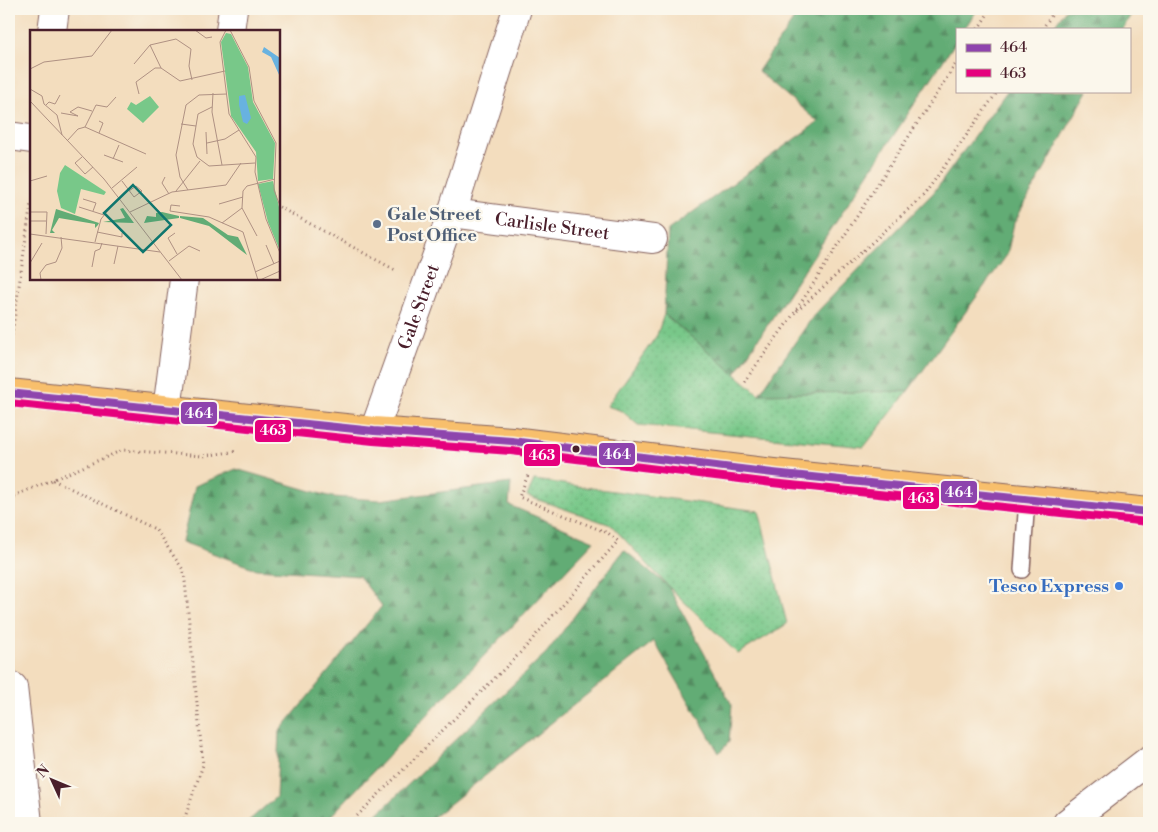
<svg xmlns="http://www.w3.org/2000/svg" width="1158" height="832" viewBox="0 0 1158 832" font-family="'Libre Bodoni',serif">
  <style>
    .grass { fill: url(#grass-dots); stroke: #61745a }
    .forest { fill: url(#forest-firs); stroke: #566650 }
    .lines { fill: none; stroke-linecap: round; stroke-linejoin: round }
    .service-casing { stroke: #85625e; stroke-width: 18 }
    .minor-casing { stroke: #85625e; stroke-width: 30 }
    .tertiary-casing { stroke: #85625e; stroke-width: 30 }
    .primary-casing { stroke: #85625e; stroke-width: 30 }
    .path { stroke: #85625e; stroke-width: 3; stroke-dasharray: 1 4; stroke-linecap: butt }
    .service { stroke: #fff; stroke-width: 15 }
    .minor { stroke: #fff; stroke-width: 28 }
    .tertiary { stroke: #fff; stroke-width: 28 }
    .primary { stroke: #f8bf6c; stroke-width: 28 }
    .bus-1-casing { stroke: #fbf7ec; stroke-width: 11 }
    .bus-2-casing { stroke: #fbf7ec; stroke-width: 11 }
    .bus-1 { stroke: #8e44ad; stroke-width: 8 }
    .bus-2 { stroke: #e5007d; stroke-width: 8 }
    .service-dot { fill: #5c6f8a; stroke: #fbf7ec; stroke-width: 2 }
    .bus-dot { fill: #4a1f2b; stroke: #fbf7ec; stroke-width: 2 }
    .shop-dot { fill: #3f7fe0; stroke: #fbf7ec; stroke-width: 2 }
    .labels { text-anchor: middle; stroke-width: 4.5; stroke-linejoin: round; paint-order: stroke }
    .service-label { font-size: 18px; font-weight: bold; fill: #4e5e75; stroke: #fbf7ec; text-anchor: start }
    .street-label { font-size: 18px; fill: #4a1f2b; stroke: #fbf7ec }
    .shop-label { font-size: 18px; font-weight: bold; fill: #366cbe; stroke: #fbf7ec; text-anchor: end }
    .inset-road { fill: none; stroke: #af9183; stroke-width: 1 }
    .view { fill: #0f766e; fill-opacity: 0.15; stroke: #0f766e; stroke-width: 2.5 }
    .inset-edge { fill: none; stroke: #4a1f2b; stroke-width: 2.5 }
    .line-badge { stroke: #fbf7ec; stroke-width: 2 }
    .badge-label { font-size: 14px; text-anchor: middle; font-weight: bold; fill: #fff }
  </style>
  <defs>
    <pattern id="grass-dots" width="8" height="8" patternUnits="userSpaceOnUse" patternTransform="scale(1.25)"><rect width="8" height="8" fill="#78c889"/><path d="M2 2h.1M6 6h.1" fill="none" stroke="#69ab76" stroke-width="1.8" stroke-linecap="round"/></pattern>
    <pattern id="forest-firs" width="22" height="20" patternUnits="userSpaceOnUse" patternTransform="scale(1.25)"><rect width="22" height="20" fill="#62ac75"/><path d="M5 1l3.5 6h-7zM16 11l3.5 6h-7z" fill="#538b60"/></pattern>
  </defs>
  <rect width="100%" height="100%" fill="#fbf7ec"/>
  <filter id="ink" filterUnits="userSpaceOnUse"><feTurbulence type="fractalNoise" baseFrequency=".02" numOctaves="2"/><feDisplacementMap in="SourceGraphic" scale="10" xChannelSelector="R" yChannelSelector="G"/><feConvolveMatrix kernelMatrix="1 2 1 2 8 2 1 2 1" color-interpolation-filters="sRGB"/></filter>
  <filter id="wash" filterUnits="userSpaceOnUse"><feTurbulence type="fractalNoise" baseFrequency=".0096" numOctaves="4" result="noise"/><feDisplacementMap in="SourceGraphic" scale="20" xChannelSelector="R" yChannelSelector="G"/><feGaussianBlur stdDeviation="1.12" result="paint"/><feColorMatrix in="noise" values="0 0 0 0 0 0 0 0 0 0 0 0 0 0 0 0 0 1.4 0 .05"/><feComposite in="paint" operator="in"/></filter>
  <g filter="url(#wash)">
    <rect width="100%" height="100%" fill="#f3ddbe"/>
    <path class="grass" d="M664,314L759,394L908,391L864,447L638,425L622,411L607,406L657,335Z
      M534,480L759,511L787,624L738,654L668,586L611,525L527,496Z"/>
    <path class="forest" d="M801,9H978L964,29H957V40L735,374L664,314L668,230L818,122L758,71Z
      M1066,9H1134L1123,29H1052Z
      M1007,91H1088L1014,223L1007,255L908,391L759,394L814,315L934,192Z
      M236,469L332,497L380,500L511,483L509,505L594,541L324,823H246L276,797L279,732L382,606L359,576L256,569L182,542L195,486Z
      M624,550L668,586L732,705L729,742L719,753L654,641L426,823H368L547,652Z"/>
  </g>
  <g filter="url(#ink)">
    <g class="lines">
      <g class="service-casing">
        <path id="service" d="M1022,570L1027,499"/>
      </g>
      <g class="minor-casing">
        <g id="minor">
          <path d="M52,31L55,9"/>
          <path d="M230,31L233,9"/>
          <path d="M9,136L31,139"/>
          <path id="s1" d="M452,213L653,239"/>
          <path d="M167,410L184,279"/>
          <path id="s2" d="M374,431L452,213L517,9"/>
          <path d="M13,687L28,823"/>
        </g>
      </g>
      <g class="tertiary-casing">
        <path id="tertiary" d="M1067,823L1149,760"/>
      </g>
      <g class="primary-casing">
        <path id="primary" d="M9,393L374,431L512,441L773,473L1149,512"/>
      </g>
      <path class="path" d="M978,29L991,9
        M1042,29L1056,9
        M279,207L397,271
        M797,311L924,195L998,91
        M9,355L31,203
        M744,382L793,315L957,62
        M53,480L155,529L184,571L203,765L183,823
        M9,498L123,450L203,456L238,451
        M350,823L522,651L618,541L608,533L519,497L528,475"/>
      <use href="#service" class="service"/>
      <use href="#minor" class="minor"/>
      <use href="#tertiary" class="tertiary"/>
      <use href="#primary" class="primary"/>
      <g class="bus-1-casing">
        <path id="bus-1" d="M9,393L374,431L512,441L773,473L1149,512"/>
      </g>
      <g class="bus-2-casing">
        <path id="bus-2" d="M9,403L373,441L511,451L772,483L1148,522"/>
      </g>
      <use href="#bus-1" class="bus-1"/>
      <use href="#bus-2" class="bus-2"/>
    </g>
  </g>
  <circle class="service-dot" cx="377" cy="224" r="5"/>
  <circle class="bus-dot" cx="576" cy="449" r="4.5"/>
  <circle class="shop-dot" cx="1119" cy="586" r="5"/>
  <g class="labels">
    <g class="service-label">
      <text x="387" y="220">Gale Street<tspan x="387" dy="21">Post Office</tspan></text>
    </g>
    <g class="street-label">
      <text dy="6" stroke="none"><textPath href="#s1" startOffset="101">Carlisle Street</textPath></text>
      <text dy="6" stroke="none"><textPath href="#s2" startOffset="132">Gale Street</textPath></text>
    </g>
    <g class="shop-label">
      <text x="1109" y="592">Tesco Express</text>
    </g>
  </g>
  <g transform="translate(30 30)">
    <rect width="250" height="250" fill="#f3ddbe"/>
    <path d="M196,3L201,4L218,37L223,72L245,113L243,149L228,151L226,122L201,86L191,12ZM35,135L76,162L74,165L51,159L45,184L31,178L27,161L30,143ZM243,151L249,177L250,221L238,192L228,154Z" fill="#78c889"/>
    <path d="M93,178L104,193L73,192L95,188L90,179ZM26,179L69,193L68,195L65,198V194L29,188L22,200L25,203H20ZM132,182L149,186V188L114,193L117,186L126,187V183ZM150,186L173,188L198,205L208,207L217,225L179,196L150,188Z" fill="#62ac75"/>
    <path d="M120,66L129,77L113,93L97,79L101,72L106,75Z" fill="#78c889"/>
    <path d="M234,17L250,28V47L241,27L232,22ZM215,65L221,88L217,94L213,92L209,75V66Z" fill="#68b2e0"/>
    <path class="inset-road" d="M165,0L176,8L182,7M196,0L190,12L199,84L226,127L225,142L236,189L250,223M200,0L219,37L224,71L246,113L244,160L250,176M120,15L131,38M104,34L120,15L146,9L161,19L159,36L162,50M0,39L14,32L62,26L82,0M0,59L12,66L14,74L27,85L32,105M183,63L182,82L192,135M109,64L106,52L125,38H131L150,51L195,41M0,71L74,149L152,250M16,75L19,72L25,74L30,65M182,77L168,84L163,114L167,127L179,136L225,133M31,83L48,86L40,82L48,77L62,81M151,94L166,96M55,97L116,124M176,102L177,124M69,103L73,93L69,91M37,111L48,99L55,97L66,75L77,77L86,67M177,113L195,109L209,100M74,125L93,132M52,127L45,133L55,144L63,137M83,129L89,115M135,147L132,153L139,164M0,151L17,146M92,151L104,167L112,161L106,156L99,161M82,158L107,137M158,160L150,147L146,125L156,75L169,65L197,64M146,161L170,131M53,169L66,173L63,181M189,174L213,167M150,176L141,175L140,181L179,187L213,202L228,250M49,177L74,185M212,178L227,206M0,182H17L16,204M100,182L142,162L196,155L211,133M0,191H16M192,193L212,178L213,161L217,156L245,149M67,202L92,207V203M145,203L138,208L147,224M0,204L130,222M65,212L71,189L80,178M236,215L244,234M139,231L159,216L170,221M0,233L12,213M84,234L88,216M62,237L65,221L70,219L72,213M225,242L250,231M11,250L10,243L16,235L26,232L32,218L31,207M230,250L250,241"/>
    <path class="view" d="M103,155L141,195L113,222L74,183Z"/>
    <rect width="250" height="250" class="inset-edge"/>
  </g>
  <g class="line-badge">
    <rect x="180" y="401" width="38" height="24" rx="5" fill="#8e44ad"/>
    <rect x="254" y="419" width="38" height="24" rx="5" fill="#e5007d"/>
    <rect x="598" y="442" width="38" height="24" rx="5" fill="#8e44ad"/>
    <rect x="523" y="443" width="38" height="24" rx="5" fill="#e5007d"/>
    <rect x="940" y="480" width="38" height="24" rx="5" fill="#8e44ad"/>
    <rect x="902" y="486" width="38" height="24" rx="5" fill="#e5007d"/>
  </g>
  <g class="badge-label">
    <text x="199" y="418">464</text>
    <text x="273" y="435">463</text>
    <text x="617" y="459">464</text>
    <text x="542" y="460">463</text>
    <text x="959" y="497">464</text>
    <text x="921" y="503">463</text>
  </g>
  <rect width="1158" height="832" fill="none" stroke="#fbf7ec" stroke-width="30"/>
  <rect x="956" y="28" width="175" height="65" fill="#fbf7ec" stroke="#b4a19f"/>
  <rect x="966" y="44" width="25" height="8" fill="#8e44ad" stroke="#b4a19f"/>
  <text x="1000" y="52" font-size="15" fill="#4a1f2b">464</text>
  <rect x="966" y="69" width="25" height="8" fill="#e5007d" stroke="#b4a19f"/>
  <text x="1000" y="78" font-size="15" fill="#4a1f2b">463</text>
  <g transform="translate(52 780) rotate(314)" stroke="#fbf7ec" stroke-width="4" paint-order="stroke">
  <path d="M0-4L9 19L0 12L-9 19Z" fill="#4a1f2b"/>
  <text y="-8" font-size="14" font-weight="bold" text-anchor="middle" fill="#4a1f2b">N</text>
  </g>
</svg>
